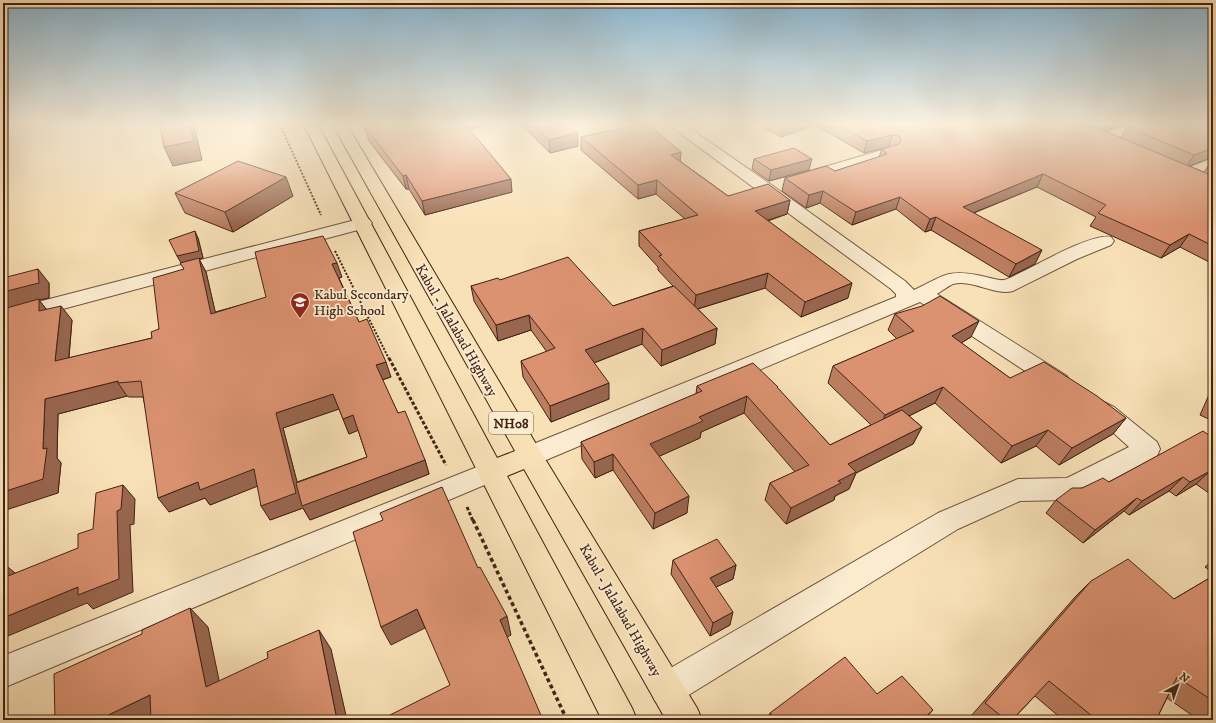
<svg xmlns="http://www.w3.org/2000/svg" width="1216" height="723" viewBox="0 0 1216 723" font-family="'IM FELL DW Pica',serif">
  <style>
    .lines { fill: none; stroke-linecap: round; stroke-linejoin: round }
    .minor-casing { stroke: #6f523e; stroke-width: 2 }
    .highway-casing { stroke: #412215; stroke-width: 2 }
    .path-far2 { stroke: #412215; stroke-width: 2; stroke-dasharray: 2 1.5; stroke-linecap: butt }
    .path-far1 { stroke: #412215; stroke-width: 3; stroke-dasharray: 3.5 2; stroke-linecap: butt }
    .path { stroke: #412215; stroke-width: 3.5; stroke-dasharray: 4 3; stroke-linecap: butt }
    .minor { fill: #fbecd0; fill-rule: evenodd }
    .highway { fill: #f9e1b7; fill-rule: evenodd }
    .wall { fill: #bc7e61; stroke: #412215; fill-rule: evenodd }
    .shaded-wall { fill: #99664f; stroke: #412215 }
    .building { fill: #db9271; stroke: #412215 }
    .labels { text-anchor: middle; stroke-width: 3.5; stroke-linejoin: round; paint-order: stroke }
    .shield { fill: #fbecd0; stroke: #795f4d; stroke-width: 1 }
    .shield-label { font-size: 13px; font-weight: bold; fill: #412215 }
    .poi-label { font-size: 14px; fill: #412215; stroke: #fbecd0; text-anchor: start }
    .street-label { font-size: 14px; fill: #412215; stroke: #fbecd0 }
  </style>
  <rect width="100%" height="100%" fill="#f9e1b7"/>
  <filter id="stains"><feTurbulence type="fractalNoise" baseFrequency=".005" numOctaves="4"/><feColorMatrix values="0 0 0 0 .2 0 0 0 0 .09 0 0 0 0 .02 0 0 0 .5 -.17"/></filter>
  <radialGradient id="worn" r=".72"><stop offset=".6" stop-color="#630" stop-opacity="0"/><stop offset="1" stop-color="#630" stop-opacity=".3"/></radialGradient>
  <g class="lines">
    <g class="minor-casing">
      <path id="minor" d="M669,125H685L773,186L905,281L914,290C941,278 945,269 977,275C984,276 999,281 1004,280C1010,279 1018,273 1024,271C1042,262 1093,233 1111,237L1114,241L1111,245L1077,259L1013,291C994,296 973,279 953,284C948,286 942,291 937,294L1067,376L1070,382L1067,388L1059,390L1051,388L920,302L539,463L530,466L521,463L517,456L521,449L896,297V294L891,289Z
        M1129,125H1151L1149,128L1103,142L1098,141L1096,138L1098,135Z
        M889,148L894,149L896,152L894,155L803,183L797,181L795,178L797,175Z
        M1213,158V168L1192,177L1186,179L1180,177L1178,174L1180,171Z
        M363,218L369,219L372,223L369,227L3,325V311Z
        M1096,398L1114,407L1157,442L1160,449L1157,456L1079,497L1070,500L1020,501L958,529L679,701L667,706L655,701L650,689L655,677L938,513L1018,479L1067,478L1129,447L1098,419L1088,413L1084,407L1088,401Z
        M492,461L501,464L505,471L501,478L3,688V656Z"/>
    </g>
    <g class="highway-casing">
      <path id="highway" d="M304,125H318L497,458L515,451L333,125H347L539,449L697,708L702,720H666L524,469L507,476L632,708L637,720H602Z"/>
    </g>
    <path class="path-far2" d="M280,125L321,215
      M335,251L389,359"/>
    <path class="path-far1" d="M389,358L446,465
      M467,507L473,521"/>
    <path class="path" d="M473,520L567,720"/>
    <use href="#minor" class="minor"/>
    <use href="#highway" class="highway"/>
  </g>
  <path class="wall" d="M363,125H486L469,129L512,192L425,215L409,189H406L369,141L366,131Z
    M522,125H569L578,146L550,153Z
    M759,125H1124L1104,131L1121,138L1127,127L1134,125H1213V157L1189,166L1204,172L1211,162L1213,161V264L1180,247L1161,258L1090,226L1096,217L1037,187L974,213L1035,264L1009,277L931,230L925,232L896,209L852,225L820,203L806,208L782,191L785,178L835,171L879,157L882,149L890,147H889L864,153L815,125L781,137Z
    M581,137L681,152L680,161L728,196L790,200L787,214L768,221L848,298L801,317L765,288L698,309L717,328L715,344L661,366L642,344L594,363L609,399L551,422L523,377L521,361L547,352L531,330L498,341L474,301L471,286L500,280L613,306L673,286L658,270V267L639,246V231L685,219L656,194L638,199L581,150Z
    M754,159L809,170L769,181L752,169Z
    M175,193L293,196L233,232L185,213Z
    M198,238L203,258L199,259L206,272L215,312L342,277L339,278L359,322L391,377L382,380L398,413L425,460L429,474L310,520L303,508L270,520L257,486L210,505L205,498L169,512L143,397H129L127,396L58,414L57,458L61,463L58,493L3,278L49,283V298L39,300L46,309L72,320L69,358L152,338L159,329L184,269ZM339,409L349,434L358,430L367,457L297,482L283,428Z
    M895,314L971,337L961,343L1010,378L1126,418L1113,434L1059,465L1036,446L1001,463L935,403L909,416L922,427L913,444L856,473L849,489L835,496L834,500L786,524L765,500L770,483L795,472L744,413L701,432L700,438L659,456L687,513L653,529L613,470L595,478L582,459L581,442L696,394L697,386L777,388L830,445L871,425L828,383L833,366L897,339L888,330Z
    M1213,386V421L1200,415L1212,388Z
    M1213,438V496L1196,484L1176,496L1169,491L1129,515L1124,511L1083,543L1046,513L1056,500L1082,488L1109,482Z
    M673,560L736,565L733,579L716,587L730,625L710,636L671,574Z
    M1213,560V573L1205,567Z
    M1213,576V720H1199L1167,698L1156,720H1063L1035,696L1012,720H976L971,716L1075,597L1091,581L1174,599Z
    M877,694L924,720H767L770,713Z"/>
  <path class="shaded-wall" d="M190,125H194L202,160L173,166L164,147Z
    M462,125H486L465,130Z
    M783,125H815L781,137Z
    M1106,125H1124L1103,131Z
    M578,133V146L550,153L549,140Z
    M892,135L889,147L864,153L867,141Z
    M1213,148V157L1186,167L1194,155Z
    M681,152L680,165L671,155Z
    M812,159L809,170L769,181L771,170Z
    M1043,174L1037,187L958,219L963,207Z
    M406,175L409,189H406L403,176Z
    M286,177L293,196L233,232L225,212Z
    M511,179L512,192L425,215L422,201Z
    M657,180L656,194L638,199V185Z
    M823,191L820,203L806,208L809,195Z
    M900,197L896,209L852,225L856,212Z
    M790,200L787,214L753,225L755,211Z
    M936,217L931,230L925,232L930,219Z
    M195,231L198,238L203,258L199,259L206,272L219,328L177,256Z
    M1189,234L1180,247L1161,258L1170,245Z
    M1042,250L1035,264L1009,277L1016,264Z
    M337,263L342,277L337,279L332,264Z
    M38,269L49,283V298L39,300L50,314L3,309V292Z
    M768,273L765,288L694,310L696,295Z
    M852,283L848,298L801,317L805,302Z
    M61,306L72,320L67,376L55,361Z
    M529,315L531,330L498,341L496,325Z
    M979,321L971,337L944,353L952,336Z
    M643,328L642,344L586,366L585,350Z
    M717,328L715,344L661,366L662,350Z
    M386,362L391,377L381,380L376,365Z
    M118,381V383L127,396L58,414L57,458L61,463L58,493L3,511V492L43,449L45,399Z
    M609,383V399L551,422L550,406Z
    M943,387L935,403L878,431L885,415Z
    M333,394L339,409L283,428L303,505L425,460L429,474L310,520L303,508L270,520L261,506L276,413Z
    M747,396L744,413L701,432L700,438L649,461L650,444L699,417Z
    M353,415L359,430L349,434L343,419Z
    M1126,418L1113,434L1059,465L1072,448Z
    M922,427L913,444L856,473L849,489L835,496L834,500L786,524L791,508L848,464Z
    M1048,430L1036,446L1001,463L1012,446Z
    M613,454V470L595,478L594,462Z
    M254,469L263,484L210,505L205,498L169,512L158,498L198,482Z
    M1210,471L1196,484L1176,496L1190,482Z
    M1183,477L1169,491L1129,515L1142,501Z
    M123,485L135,499L134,524L130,525L133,592L93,609L87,603L3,638V618L78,587L117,511Z
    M689,496L687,513L653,529L655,513Z
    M1137,498L1124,511L1083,543L1095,530Z
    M3,563L20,577L3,579Z
    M736,565L733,579L708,591L710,578Z
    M190,608L208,627L224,704L206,687Z
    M417,609L425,628L391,645L381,627Z
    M733,612L730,625L710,636L713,623Z
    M507,616L511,635L504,639L500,620Z
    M319,630L331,649L347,720H337Z
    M150,695L155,720H98Z
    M933,710L924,720H922Z"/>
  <path class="building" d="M160,125H190L194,141L164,147Z
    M367,125H466L511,179L422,201L406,175L403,176L366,128H369Z
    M534,125H569L578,133L549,140Z
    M636,125H649L681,152L671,155L728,196L768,184L790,200L755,211L852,283L805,302L768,273L696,295L659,256L662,255L639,231L698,215L657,180L638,185L581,137Z
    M838,125H1090L1213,176V246L1189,234L1170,245L1098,213L1106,205L1043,174L963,207L1042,250L1016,264L936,217L930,219L900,197L856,212L823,191L809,195L785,178L826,166L835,171L887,154L882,149L899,144L901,139L899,136L892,135L867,141Z
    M1134,125H1211L1213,126V148L1194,155L1127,127Z
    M794,148L812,159L771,170L754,159Z
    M238,161L286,177L225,212L175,193Z
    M195,231L199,251L177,256L169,240Z
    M323,236L337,263L332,264L359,322L367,319L386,362L376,365L398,413L405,411L425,460L302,506L296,483L367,457L353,415L343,419L333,394L276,413L296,493L261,506L254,469L200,490L198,482L158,498L141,381L118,383V381L45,399L43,449L47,448L43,479L3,492V309L39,299V311L61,306L55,361L152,338L151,332L159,329L153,278L184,269L180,263L199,258L211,314L266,297L255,252Z
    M568,257L613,306L674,286L717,328L662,350L643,328L585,350L609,383L550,406L521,361L555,348L529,315L496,325L471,286L498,278L500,280Z
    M38,269L39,283L3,292V278Z
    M940,296L979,321L952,336L1010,378L1044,362L1097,396L1126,418L1072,448L1048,430L1012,446L943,387L885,415L833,366L914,331L895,314L922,306Z
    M753,363L778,387H777L830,445L902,410L922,427L848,464L856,472L838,481L841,483L791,508L770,483L809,465L747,396L699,417L703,421L650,444L689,496L655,513L613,454L594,462L581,442L702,391L697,386Z
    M1203,431L1213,438V472L1210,471L1190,482L1183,477L1142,501L1137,498L1095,530L1056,500L1072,488H1082L1103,478L1109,482Z
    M123,485L121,509L117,511L119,579L78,595V587L3,618V578L78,548V534L93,529L96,493Z
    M442,487L478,568L480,567L507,616L500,620L543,720H380L450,685L417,609L381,627L353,532L383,520L380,513Z
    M717,539L736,565L710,578L733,612L713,623L673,560Z
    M1128,559L1174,599L1213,576V701L1177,677L1156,720H1097L1049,681L1012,720H1006L985,703L1091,581Z
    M190,608L206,687L268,658L267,652L319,630L337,720H151L150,695L98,720H55L54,674L142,634V630Z
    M845,657L877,694L902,676L933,710L922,720H775L770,713Z"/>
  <linearGradient id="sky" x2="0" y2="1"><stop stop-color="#8ab7d3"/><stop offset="0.55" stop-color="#fcf2df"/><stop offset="1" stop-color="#fcf2df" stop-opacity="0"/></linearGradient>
  <rect width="1216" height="226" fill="url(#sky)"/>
  <defs>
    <g id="school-pin" transform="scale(1)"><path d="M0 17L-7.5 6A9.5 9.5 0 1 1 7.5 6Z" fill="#8f2418" stroke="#fbecd0"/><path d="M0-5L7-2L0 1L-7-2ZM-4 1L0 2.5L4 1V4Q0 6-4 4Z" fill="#fff"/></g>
  </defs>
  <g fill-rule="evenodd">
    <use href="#school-pin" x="300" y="302"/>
  </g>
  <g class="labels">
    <rect class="shield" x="489" y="412" width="44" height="22" rx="3"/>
    <g class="shield-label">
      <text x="511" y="428">NH08</text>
    </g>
    <g class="poi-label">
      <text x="314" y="299">Kabul Secondary<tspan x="314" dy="16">High School</tspan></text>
    </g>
    <g class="street-label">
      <text transform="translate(457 330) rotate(60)" y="5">Kabul - Jalalabad Highway</text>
      <text transform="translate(621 610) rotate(60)" y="5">Kabul - Jalalabad Highway</text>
    </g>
  </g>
  <rect width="1216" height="723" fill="none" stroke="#f9e1b7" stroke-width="16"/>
  <rect x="4" y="4" width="1208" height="715" fill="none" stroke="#412215" stroke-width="2"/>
  <rect x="8" y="8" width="1200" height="707" fill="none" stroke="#412215"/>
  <g transform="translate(1178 685) rotate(41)" stroke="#fbecd0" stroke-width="3" paint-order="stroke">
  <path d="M0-3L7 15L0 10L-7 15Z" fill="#412215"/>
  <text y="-6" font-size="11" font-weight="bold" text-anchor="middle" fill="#412215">N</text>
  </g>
  <rect width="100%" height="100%" filter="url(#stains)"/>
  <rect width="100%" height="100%" fill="url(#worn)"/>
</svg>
